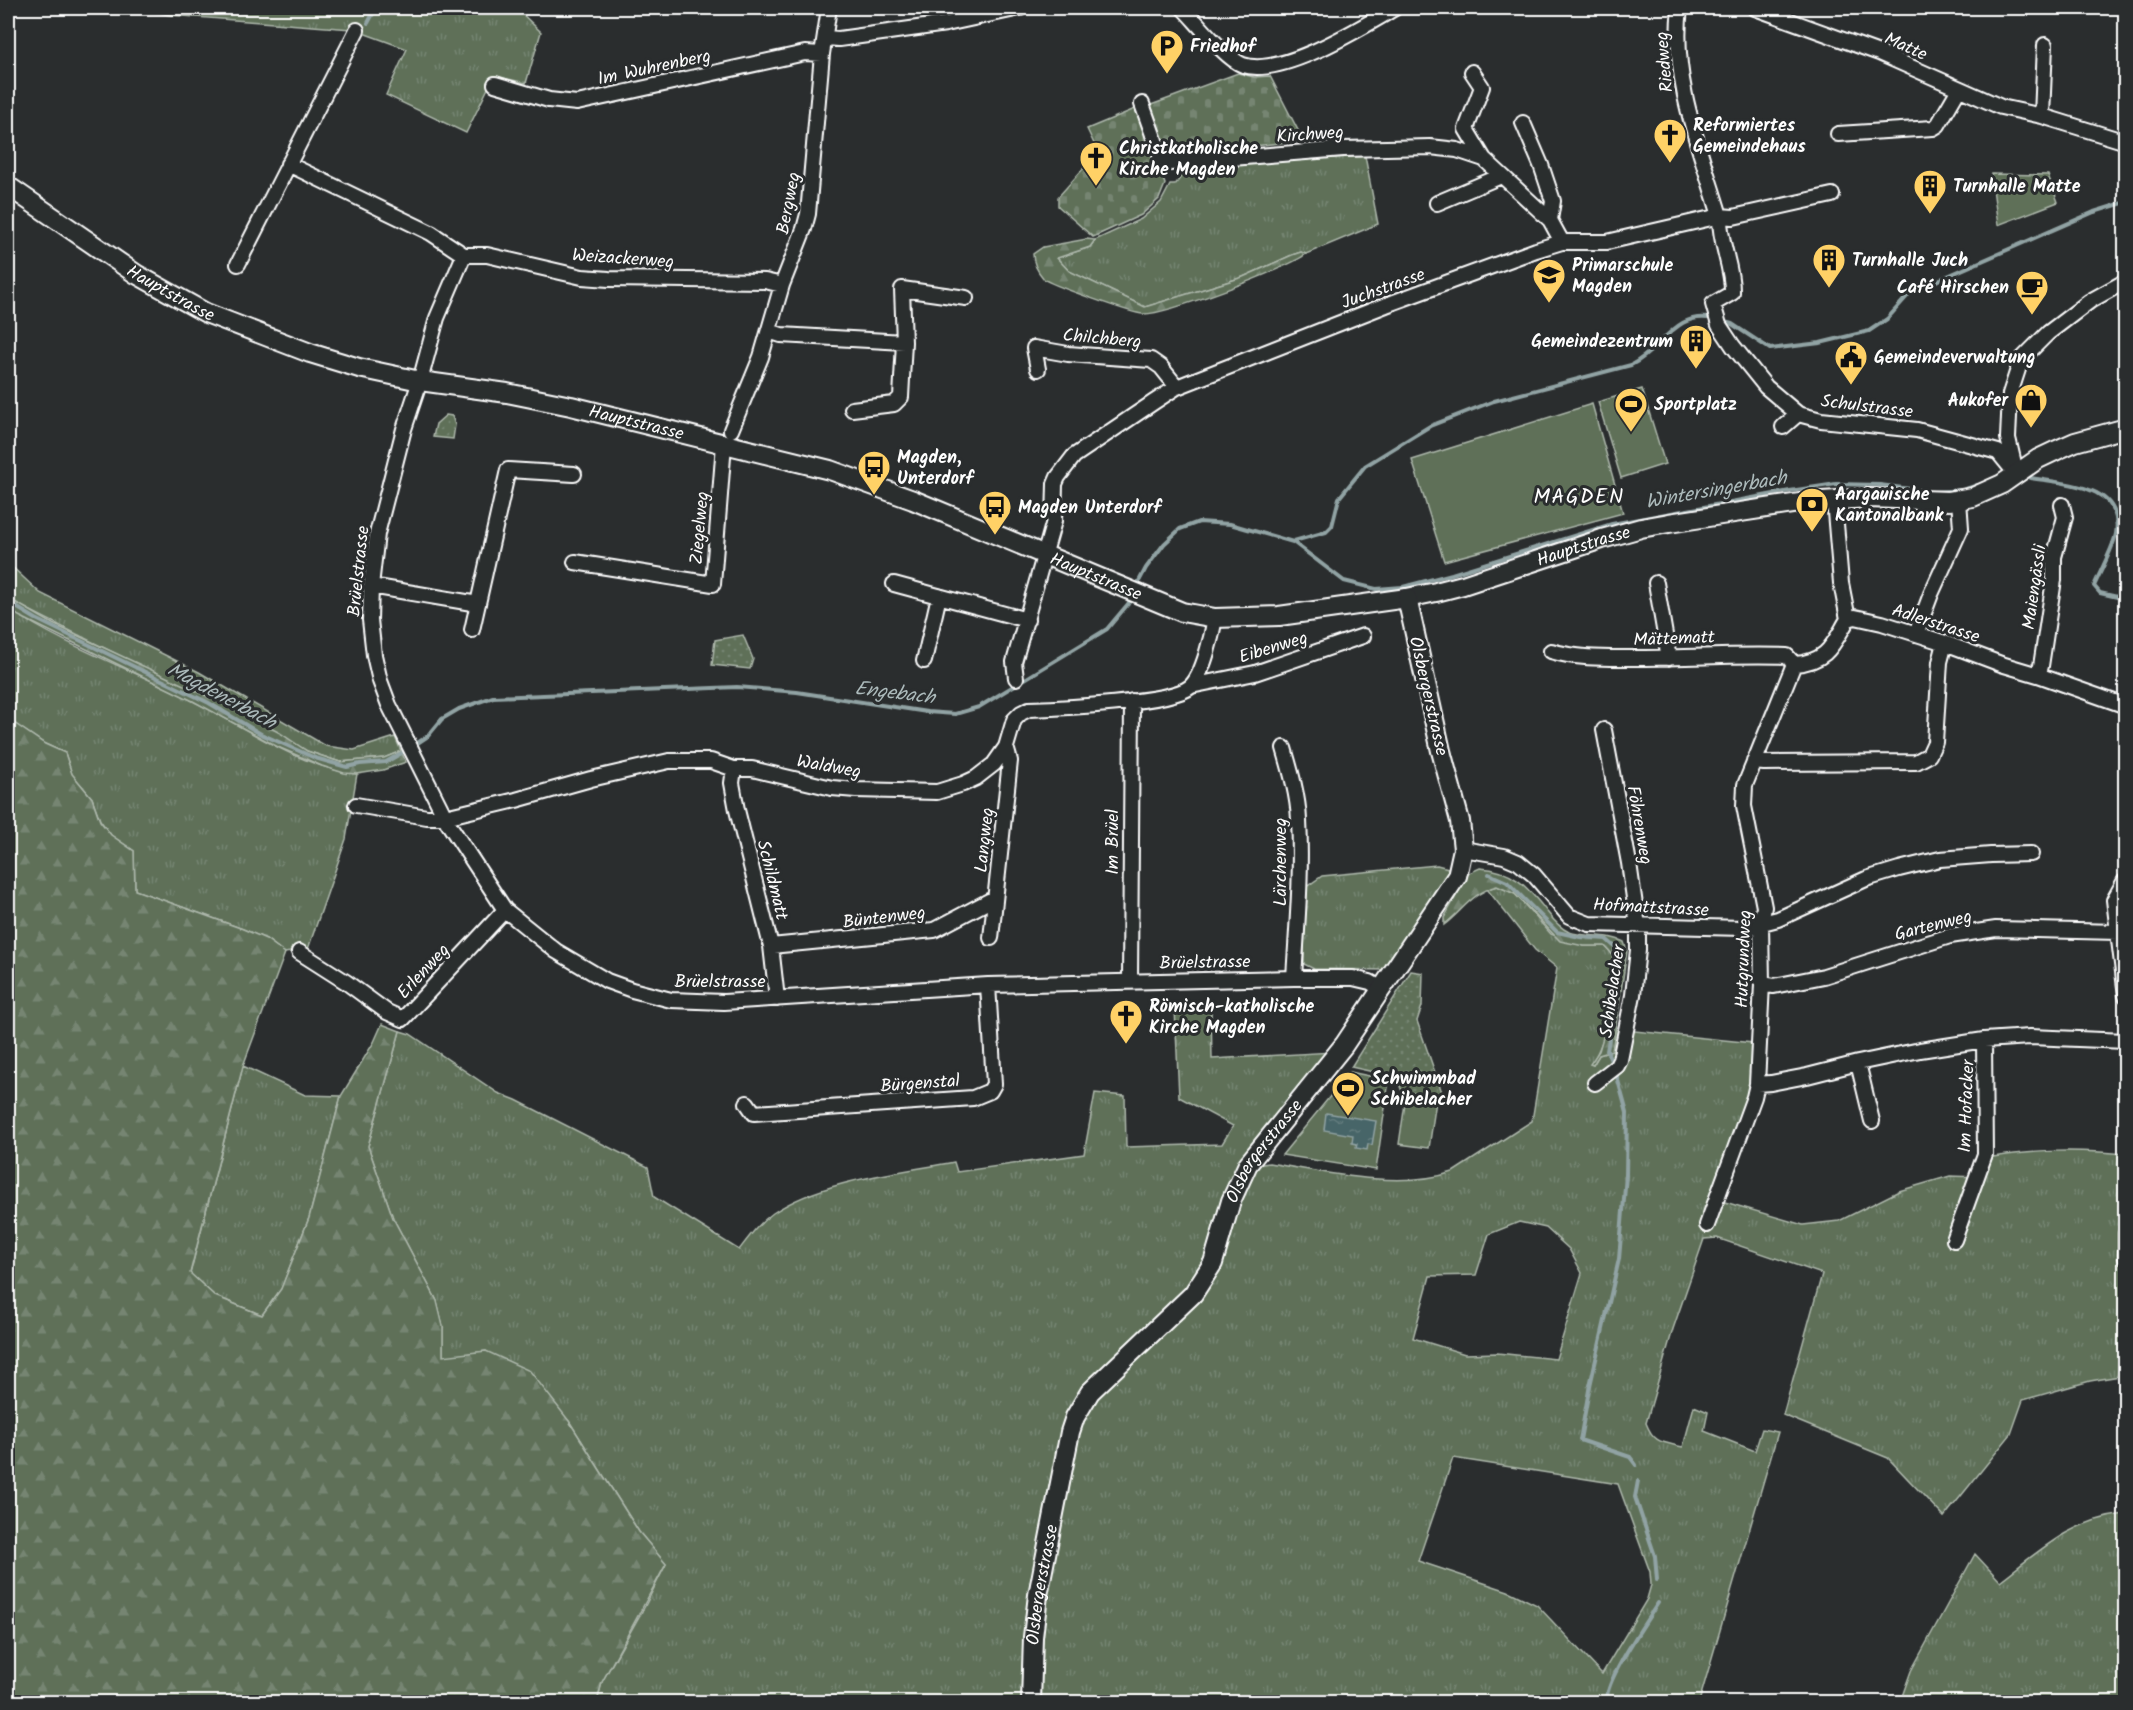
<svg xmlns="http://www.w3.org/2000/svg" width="2133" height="1710" viewBox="0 0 2133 1710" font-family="Kalam,sans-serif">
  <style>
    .grass { fill: url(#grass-tufts); stroke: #aeb8ac; stroke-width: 1.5; fill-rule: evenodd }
    .forest { fill: url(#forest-firs); stroke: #aeb8ac; stroke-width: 1.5 }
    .cemetery { fill: url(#cemetery-stones); stroke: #aeb8ac; stroke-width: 1.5 }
    .park { fill: url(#park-dots); stroke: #aeb8ac; stroke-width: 1.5 }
    .pitch { fill: #5e7059; stroke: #aeb8ac; stroke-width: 1.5 }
    .water { fill: url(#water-ripples); stroke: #91a3a4; stroke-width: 1.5 }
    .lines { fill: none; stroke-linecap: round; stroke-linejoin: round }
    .stream { stroke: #91a3a4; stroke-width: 4 }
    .street-casing { stroke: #fff; stroke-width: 18 }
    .secondary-casing { stroke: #fff; stroke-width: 22 }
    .street { stroke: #2a2d2e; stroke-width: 14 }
    .secondary { stroke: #2a2d2e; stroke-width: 18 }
    .labels { text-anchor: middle; stroke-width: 6; stroke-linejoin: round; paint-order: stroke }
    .poi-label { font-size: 18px; font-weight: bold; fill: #fff; stroke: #2a2d2e; text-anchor: start }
    .street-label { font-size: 18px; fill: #fff; stroke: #2a2d2e }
    .water-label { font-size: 20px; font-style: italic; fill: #acbabb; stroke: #2a2d2e }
    .quarter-label { font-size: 21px; letter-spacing: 1.5px; fill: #fff; stroke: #2a2d2e }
  </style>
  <defs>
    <pattern id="grass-tufts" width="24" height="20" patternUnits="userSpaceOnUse" patternTransform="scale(1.5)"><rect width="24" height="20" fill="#5e7059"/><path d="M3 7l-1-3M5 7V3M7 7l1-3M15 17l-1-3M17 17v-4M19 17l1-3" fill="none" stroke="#768572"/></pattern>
    <pattern id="forest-firs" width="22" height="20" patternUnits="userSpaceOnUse" patternTransform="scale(1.5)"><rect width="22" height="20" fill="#5e7059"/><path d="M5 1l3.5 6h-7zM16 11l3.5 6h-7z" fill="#768572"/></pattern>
    <pattern id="cemetery-stones" width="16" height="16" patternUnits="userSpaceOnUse" patternTransform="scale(1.5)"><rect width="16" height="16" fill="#5e7059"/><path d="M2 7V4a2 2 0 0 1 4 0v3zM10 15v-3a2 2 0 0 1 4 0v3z" fill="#768572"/></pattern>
    <pattern id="park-dots" width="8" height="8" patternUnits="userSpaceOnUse" patternTransform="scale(1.5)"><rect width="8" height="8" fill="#5e7059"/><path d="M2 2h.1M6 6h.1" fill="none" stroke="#768572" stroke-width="1.8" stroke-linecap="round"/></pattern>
    <pattern id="water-ripples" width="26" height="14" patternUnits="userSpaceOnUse" patternTransform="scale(1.5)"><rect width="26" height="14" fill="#476567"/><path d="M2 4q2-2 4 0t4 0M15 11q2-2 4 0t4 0" fill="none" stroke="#637c7e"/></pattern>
  </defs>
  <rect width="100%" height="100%" fill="#2a2d2e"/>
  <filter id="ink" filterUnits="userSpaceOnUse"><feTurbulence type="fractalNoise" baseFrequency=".0167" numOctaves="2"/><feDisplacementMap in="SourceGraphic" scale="12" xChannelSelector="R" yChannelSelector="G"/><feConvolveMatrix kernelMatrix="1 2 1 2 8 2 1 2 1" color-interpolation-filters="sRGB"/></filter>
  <g filter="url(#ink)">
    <path class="grass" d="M130,8H516L541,32L526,83L494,76L466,133L386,95L407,49L352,29L170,15Z
      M1365,156L1378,224L1306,254L1301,252L1292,255L1243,277L1145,307L1069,271L1057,258L1090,247L1095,240L1141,219L1161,202L1170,185H1175L1188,167Z
      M8,563L40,593L199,672L326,746L354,750L395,737L401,751L384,758L340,762L307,751L233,708L136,664L11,601L8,598Z
      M8,608C64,646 131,669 191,700C242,725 300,768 357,774L346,839L308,949L285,953L266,939L243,929L135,890L134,851L111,835L100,820L92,798L72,774L65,753L45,744L8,719Z
      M1437,865L1452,869L1387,970L1314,969L1304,964L1305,888L1322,876Z
      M1497,886L1515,894L1551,934L1584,946H1605C1609,950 1612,953 1613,957C1619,986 1607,1040 1591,1064L1593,1065L1599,1055L1612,1051L1615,1029L1753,1043L1750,1088L1718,1200L1803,1225L1839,1221L1899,1191L1950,1176L1980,1177L1987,1158C2036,1150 2076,1149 2125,1154V1375L2090,1381L2023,1400L2011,1434L1944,1517L1888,1458L1783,1415L1822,1274L1717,1238L1704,1239L1673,1329L1646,1423C1654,1444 1663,1442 1683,1447L1694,1406L1708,1412L1704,1431L1755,1451L1762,1429L1778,1432L1699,1702H1037L1044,1607L1069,1466L1082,1421L1101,1391L1210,1285L1242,1191L1257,1165L1269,1163C1323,1172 1400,1190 1453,1172L1532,1121L1557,968L1535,950L1487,889ZM1519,1222L1546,1228L1569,1249L1582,1273L1556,1359L1497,1353L1465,1354L1413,1338L1430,1276L1476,1275L1489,1234ZM1453,1458L1618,1484L1650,1572L1651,1585L1647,1599L1602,1674L1537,1605L1508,1591L1418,1561Z
      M1175,1008L1211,1010L1212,1059L1333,1052L1266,1131L1213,1247L1190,1286L1080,1395L1024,1702H597L602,1682L645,1606L666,1564L639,1532L569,1421L486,1351L443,1357V1326L437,1301L393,1218L368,1146L400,1031L410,1034L498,1093L516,1100L648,1167L654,1197L739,1250C749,1237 759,1223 773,1213C822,1180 897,1173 954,1162L957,1172L1084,1154L1095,1093L1125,1096L1126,1147L1222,1144L1233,1126L1179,1097Z
      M243,1066L305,1095L341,1096L309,1218L281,1289L262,1315L215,1296L190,1274Z
      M2125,1514V1702H1900L1911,1671L1975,1554L2000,1581C2042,1549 2071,1520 2125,1514Z"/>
    <path class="forest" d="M1087,239L1095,240L1090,247L1057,258L1069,271L1145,307L1243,277L1292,255L1301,252L1306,254C1290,268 1165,315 1143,314C1133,314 1049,284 1044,279C1037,271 1033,264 1033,254L1043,247Z
      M8,598L53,624L233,708L280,733L307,751L340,762L384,758L401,751L406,762L383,770L357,774L344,773L322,766L278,747L193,701L19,616L8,608Z
      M8,719L45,744L65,753L72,774L92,798L100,821L111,835L134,851L135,890L243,929L266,939L285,953L243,1066L190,1273L215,1296L262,1315L281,1289L309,1218L341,1096L374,1042L382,1024L400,1031L368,1146L393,1218L437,1301L443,1326V1356L486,1351L530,1371L569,1421L639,1532L666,1564L602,1682L597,1702H8Z
      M1480,868C1515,870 1528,888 1548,913C1554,921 1560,928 1569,932C1587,938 1608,933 1624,942L1627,951L1612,1051L1599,1055L1593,1065L1590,1064L1599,1051L1609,1017L1614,977L1613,955L1605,946H1584L1560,941L1515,894L1497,886C1472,893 1463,910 1444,925V918L1469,873Z"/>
    <path class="cemetery" d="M1238,73L1254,77L1270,76L1303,140L1230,149L1167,151L1151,105Z
      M1135,109L1165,184L1159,199L1141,215L1093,237L1058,206V197L1098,152L1087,129Z"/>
    <path class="park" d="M446,415L452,416L455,425L453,439L433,437L436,424Z
      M743,635L753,659L750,669L712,665L715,640Z
      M1411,971L1423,973L1422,1006L1417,1021L1444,1098L1402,1091L1396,1077L1351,1067Z"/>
    <path class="pitch" d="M1991,174L2048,175L2058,202L1998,225Z
      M1642,389L1665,464L1621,478L1598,402Z
      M1592,404L1623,513L1444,561L1412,460Z
      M1350,1072L1389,1080L1376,1170L1282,1155Z
      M1406,1097L1436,1101L1429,1148L1399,1144Z"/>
    <path class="water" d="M1326,1113L1376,1121L1372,1145L1368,1144L1367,1150L1356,1148L1357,1144L1352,1143L1353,1135L1324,1130Z"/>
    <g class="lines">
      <path class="stream" d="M368,23L376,8
        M1721,321L1732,324L1770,349L1820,343L1869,331L1887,319L1911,292L2094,212L2126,202
        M2031,478C2066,484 2124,485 2116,534C2113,548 2100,572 2094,586L2100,593L2126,599
        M1933,492L1963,490L1978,485
        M1294,541L1326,532L1332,526L1339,498L1365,466L1430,426L1494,401L1631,365C1662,350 1675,310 1713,319
        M1136,587L1146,568L1164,544L1180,529L1199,522L1230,524L1293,542L1344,581L1376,589L1403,587L1452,574L1612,524L1790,491L1836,484L1880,485L1925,491
        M8,602L36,619L209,703L261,734L315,758L347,767L360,764L386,762L407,750
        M413,746L428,736L442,719L459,709L493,697L737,687L797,692L927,712L955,714L979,707L1107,629L1128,604L1132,597
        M1489,874L1507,882L1557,932L1580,937L1606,939L1615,947V1002L1607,1051L1613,1066
        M1616,1073L1627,1113L1626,1175L1619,1259L1589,1390L1580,1440L1630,1457L1636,1465
        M1638,1481L1635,1497L1655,1556L1657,1580
        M1607,1702C1603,1683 1646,1622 1658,1603"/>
      <g class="street-casing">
        <path id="street" d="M1183,8C1196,21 1226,59 1243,65C1281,78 1362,27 1395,8
          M1680,8C1671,80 1700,148 1720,216C1719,243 1733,267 1732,293L1713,304L1719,325L1733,346L1766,387L1798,414L1821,420L1917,430L1998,452L2016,474
          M1755,8L1879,53L2001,107L2042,116L2126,142
          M826,38L839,39L946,24L1020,8
          M1472,72L1482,87L1466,129L1484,159
          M495,84L549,100L577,103L805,53L822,54
          M1142,104L1162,160L1170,163L1343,149L1430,147L1457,150L1484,159L1550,220L1562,242
          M2042,116L2045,45
          M1523,123L1541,165L1553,201L1550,220
          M1838,134L1933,128L1938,125L1959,89
          M288,164L431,233L464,255H487L582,277L609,279L765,281L782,285
          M1437,203L1501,176
          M464,255L437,318L420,381L404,429L377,534L371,586L370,620L374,655L380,681L389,705L448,823L505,910L556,951L607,981L632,990L671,1000L724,1002L988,985L1294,978H1353L1370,982L1382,989
          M238,264L357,30
          M769,331L781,335L904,342
          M1038,369L1034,348L1068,354L1151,360L1161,367L1177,387
          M852,409L894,404L901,397L904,342L902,289L966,298
          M1783,427L1798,414
          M731,430L761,357L782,285L804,229L808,214L822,54L829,8
          M2016,472L2008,438L2010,394L2021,360L2048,333L2090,301L2126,281
          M1834,500L1841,583L1848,619
          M575,562L713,584L724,444
          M1656,583L1669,658
          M894,584L1027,620
          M371,586L478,604
          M1848,619L1855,617L1882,623L1945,643L2001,664L2038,675L2126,706
          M472,630L508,470L574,474
          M1916,634L1931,594L1961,528L1959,500
          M1551,651C1578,659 1606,658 1634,658C1685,658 1736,654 1787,656L1794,664
          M924,661L939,596
          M2038,675L2041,666L2054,580V557L2065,517L2062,505
          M1016,678L1014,662L1054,521L1055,484L1058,477L1074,456L1154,402L1177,387L1386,305L1536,250L1562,242H1607L1720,216L1733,217L1832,195
          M1191,686L1255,673L1363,636
          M1284,748C1291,772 1298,796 1299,820C1302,873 1297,926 1294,978
          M1754,762L1764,763L1916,762L1929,755L1935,742L1940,662L1945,643
          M734,769L732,783L737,810L771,946L777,999
          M356,805L427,817H445L516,800L591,779L669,761H711L734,769H752L832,788L856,790L937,792L963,784L976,778L994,764L1006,747L1014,720L1021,713L1029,709C1059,708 1171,703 1190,687C1203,676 1212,635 1215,618
          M1463,849L1504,856L1518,862L1534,875L1569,916L1589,924L1743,928L1778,919L1866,879L1899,869L1940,859L1991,855L2031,854
          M2126,882H2124L2114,900L2126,996
          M991,938L1010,761L1006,747
          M771,946L934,930L989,901L995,900
          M299,952L346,982L387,1012L403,1019L505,910
          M1130,982L1132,701
          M1762,984L1774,986L1824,976L1950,936L1996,929L2118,932
          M1858,1063L1872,1121
          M1595,1083L1617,1066L1620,1060L1633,995L1638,950V926L1629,863L1604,730
          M1757,1084L1771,1083L1807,1076L1858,1063L1920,1050L1984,1040L2030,1037L2126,1041
          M747,1103L754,1113L973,1098L990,1091L994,1084L988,985
          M1707,1225L1754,1097L1757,1084L1762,984L1761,923L1764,907L1744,806L1745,785L1794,664C1828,662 1833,644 1848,619
          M2126,1234V1258
          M1954,1240L1985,1154L1984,1040"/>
      </g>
      <g class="secondary-casing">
        <g id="secondary">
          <path id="s1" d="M8,186L136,274L206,313L310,353L359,368L420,381L507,393L571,406L830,470L913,500L1182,612L1215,618L1279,616L1407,598L1436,592L1463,585L1602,539L1641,528L1669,523L1806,502L1869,498L1949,501L1973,497L2002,484L2038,459L2057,450L2075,442L2126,428"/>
          <path id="s2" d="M1031,1702L1033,1637L1038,1595L1070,1432L1075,1417L1090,1392L1193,1294L1213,1263L1231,1201L1248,1164L1344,1045L1457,876L1463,849L1460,821L1441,751L1407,598"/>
        </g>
      </g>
      <use href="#street" class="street"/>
      <use href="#secondary" class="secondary"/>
    </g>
  </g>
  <defs>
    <g id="parking-pin" transform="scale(1.725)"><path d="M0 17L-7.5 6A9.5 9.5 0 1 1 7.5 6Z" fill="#ffd166" stroke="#2a2d2e"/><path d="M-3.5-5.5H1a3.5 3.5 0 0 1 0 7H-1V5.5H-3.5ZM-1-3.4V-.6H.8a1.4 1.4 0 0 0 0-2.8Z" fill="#111"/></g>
    <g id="church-pin" transform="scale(1.725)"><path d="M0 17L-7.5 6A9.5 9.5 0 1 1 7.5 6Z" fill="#ffd166" stroke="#2a2d2e"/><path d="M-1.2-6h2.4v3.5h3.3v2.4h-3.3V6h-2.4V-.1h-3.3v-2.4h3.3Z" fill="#111"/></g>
    <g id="building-pin" transform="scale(1.725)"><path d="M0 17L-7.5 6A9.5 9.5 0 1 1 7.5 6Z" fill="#ffd166" stroke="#2a2d2e"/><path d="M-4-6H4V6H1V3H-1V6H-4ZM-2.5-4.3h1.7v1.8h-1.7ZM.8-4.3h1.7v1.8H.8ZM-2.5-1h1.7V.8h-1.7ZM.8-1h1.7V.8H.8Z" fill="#111"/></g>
    <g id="school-pin" transform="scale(1.725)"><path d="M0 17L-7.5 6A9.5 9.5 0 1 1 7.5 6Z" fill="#ffd166" stroke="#2a2d2e"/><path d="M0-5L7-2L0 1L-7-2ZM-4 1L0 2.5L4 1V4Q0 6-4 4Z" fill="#111"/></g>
    <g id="cafe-pin" transform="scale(1.725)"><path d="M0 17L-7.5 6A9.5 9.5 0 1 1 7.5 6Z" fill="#ffd166" stroke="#2a2d2e"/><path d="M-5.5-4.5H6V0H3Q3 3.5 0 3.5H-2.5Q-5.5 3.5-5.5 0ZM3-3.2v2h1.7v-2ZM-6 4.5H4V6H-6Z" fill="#111"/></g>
    <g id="civic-pin" transform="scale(1.725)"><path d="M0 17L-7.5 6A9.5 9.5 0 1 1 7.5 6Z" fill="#ffd166" stroke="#2a2d2e"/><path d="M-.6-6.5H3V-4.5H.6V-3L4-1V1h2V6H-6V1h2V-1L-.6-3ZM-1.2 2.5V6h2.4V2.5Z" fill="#111"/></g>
    <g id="shop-pin" transform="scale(1.725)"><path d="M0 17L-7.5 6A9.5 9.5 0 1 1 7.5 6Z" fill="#ffd166" stroke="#2a2d2e"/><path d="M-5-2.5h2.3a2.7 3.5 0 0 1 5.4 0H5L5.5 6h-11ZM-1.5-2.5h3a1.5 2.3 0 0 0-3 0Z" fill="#111"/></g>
    <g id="stadium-pin" transform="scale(1.725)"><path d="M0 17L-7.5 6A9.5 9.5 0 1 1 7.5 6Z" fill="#ffd166" stroke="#2a2d2e"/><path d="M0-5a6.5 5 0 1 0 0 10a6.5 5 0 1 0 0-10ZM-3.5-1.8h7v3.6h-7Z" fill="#111"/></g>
    <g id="bus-pin" transform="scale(1.725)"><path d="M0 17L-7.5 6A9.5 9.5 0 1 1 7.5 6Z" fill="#ffd166" stroke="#2a2d2e"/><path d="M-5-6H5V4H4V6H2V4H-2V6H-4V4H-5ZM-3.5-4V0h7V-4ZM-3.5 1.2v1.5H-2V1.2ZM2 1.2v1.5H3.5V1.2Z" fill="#111"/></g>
    <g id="bank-pin" transform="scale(1.725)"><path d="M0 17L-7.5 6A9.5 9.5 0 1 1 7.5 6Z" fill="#ffd166" stroke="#2a2d2e"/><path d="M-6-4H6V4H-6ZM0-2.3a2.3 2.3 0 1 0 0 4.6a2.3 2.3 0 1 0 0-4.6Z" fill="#111"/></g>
  </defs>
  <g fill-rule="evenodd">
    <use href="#parking-pin" x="1167" y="46"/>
    <use href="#church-pin" x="1670" y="135"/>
    <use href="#church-pin" x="1096" y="158"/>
    <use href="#building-pin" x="1930" y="186"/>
    <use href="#building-pin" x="1829" y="260"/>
    <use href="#school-pin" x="1549" y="275"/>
    <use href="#cafe-pin" x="2032" y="287"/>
    <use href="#building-pin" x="1696" y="341"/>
    <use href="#civic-pin" x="1851" y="357"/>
    <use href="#shop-pin" x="2031" y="400"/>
    <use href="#stadium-pin" x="1631" y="404"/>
    <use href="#bus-pin" x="874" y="467"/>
    <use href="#bank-pin" x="1812" y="504"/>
    <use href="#bus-pin" x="995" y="507"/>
    <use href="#church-pin" x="1126" y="1016"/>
    <use href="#stadium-pin" x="1348" y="1088"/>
  </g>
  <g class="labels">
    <g class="poi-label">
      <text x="1190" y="52">Friedhof</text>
      <text x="1693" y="131">Reformiertes<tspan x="1693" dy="21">Gemeindehaus</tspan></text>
      <text x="1119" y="154">Christkatholische<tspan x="1119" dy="21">Kirche Magden</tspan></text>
      <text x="1953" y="192">Turnhalle Matte</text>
      <text x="1852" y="266">Turnhalle Juch</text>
      <text x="1572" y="271">Primarschule<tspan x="1572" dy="21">Magden</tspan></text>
      <text x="2009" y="293" text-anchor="end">Café Hirschen</text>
      <text x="1673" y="347" text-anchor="end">Gemeindezentrum</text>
      <text x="1874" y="363">Gemeindeverwaltung</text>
      <text x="2008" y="406" text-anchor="end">Aukofer</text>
      <text x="1654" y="410">Sportplatz</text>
      <text x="897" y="463">Magden,<tspan x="897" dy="21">Unterdorf</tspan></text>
      <text x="1835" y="500">Aargauische<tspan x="1835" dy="21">Kantonalbank</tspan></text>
      <text x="1018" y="513">Magden Unterdorf</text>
      <text x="1149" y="1012">Römisch-katholische<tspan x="1149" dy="21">Kirche Magden</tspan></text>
      <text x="1371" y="1084">Schwimmbad<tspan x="1371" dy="21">Schibelacher</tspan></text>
    </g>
    <g class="street-label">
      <text transform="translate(1906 46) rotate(24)" y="6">Matte</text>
      <text transform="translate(1664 62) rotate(-95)" y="6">Riedweg</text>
      <text transform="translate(654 67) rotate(-12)" y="6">Im Wuhrenberg</text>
      <text transform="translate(1310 134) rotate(-4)" y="6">Kirchweg</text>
      <text transform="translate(788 203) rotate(-79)" y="6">Bergweg</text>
      <text transform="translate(623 258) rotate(4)" y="6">Weizackerweg</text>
      <text transform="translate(1383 288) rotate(-20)" y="6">Juchstrasse</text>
      <text dy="6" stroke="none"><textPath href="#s1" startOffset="195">Hauptstrasse</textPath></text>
      <text transform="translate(1102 338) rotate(5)" y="6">Chilchberg</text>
      <text transform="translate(1867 406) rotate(7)" y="6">Schulstrasse</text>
      <text dy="6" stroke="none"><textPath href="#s1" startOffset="681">Hauptstrasse</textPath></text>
      <text transform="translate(699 528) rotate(-85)" y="6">Ziegelweg</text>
      <text dy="6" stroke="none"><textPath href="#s1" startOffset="1671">Hauptstrasse</textPath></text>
      <text transform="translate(358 571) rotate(-84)" y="6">Brüelstrasse</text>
      <text dy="6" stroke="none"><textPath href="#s1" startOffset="1167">Hauptstrasse</textPath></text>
      <text transform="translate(2034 587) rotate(-82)" y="6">Maiengässli</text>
      <text transform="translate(1936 623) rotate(18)" y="6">Adlerstrasse</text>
      <text transform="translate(1674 638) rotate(-2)" y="6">Mättematt</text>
      <text transform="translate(1273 647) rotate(-17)" y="6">Eibenweg</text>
      <text transform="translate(1429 696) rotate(77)" y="6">Olsbergerstrasse</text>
      <text transform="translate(829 766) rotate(10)" y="6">Waldweg</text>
      <text transform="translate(1640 825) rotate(80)" y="6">Föhrenweg</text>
      <text transform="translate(984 840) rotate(-84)" y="6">Langweg</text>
      <text transform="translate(1112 842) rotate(-90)" y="6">Im Brüel</text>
      <text transform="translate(1280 862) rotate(-90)" y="6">Lärchenweg</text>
      <text transform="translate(773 880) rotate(76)" y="6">Schildmatt</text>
      <text transform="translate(1651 907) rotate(3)" y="6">Hofmattstrasse</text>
      <text transform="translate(884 917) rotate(-7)" y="6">Büntenweg</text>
      <text transform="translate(1933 925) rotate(-14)" y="6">Gartenweg</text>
      <text transform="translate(1743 959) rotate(-88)" y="6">Hutgrundweg</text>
      <text transform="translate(1205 962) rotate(-1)" y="6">Brüelstrasse</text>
      <text transform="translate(423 971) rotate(-47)" y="6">Erlenweg</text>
      <text x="720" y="987">Brüelstrasse</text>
      <text transform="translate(1612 991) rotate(-82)" y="6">Schibelacher</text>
      <text transform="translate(920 1083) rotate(-4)" y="6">Bürgenstal</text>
      <text transform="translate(1966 1106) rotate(-88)" y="6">Im Hofacker</text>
      <text dy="6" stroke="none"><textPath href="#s2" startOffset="622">Olsbergerstrasse</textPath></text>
      <text dy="6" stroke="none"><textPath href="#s2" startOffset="118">Olsbergerstrasse</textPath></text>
    </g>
    <g class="water-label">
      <text transform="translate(1716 489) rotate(-10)" y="7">Wintersingerbach</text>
      <text transform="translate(895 692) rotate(7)" y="7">Engebach</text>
      <text transform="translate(222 695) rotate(28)" y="7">Magdenerbach</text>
    </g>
    <g class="quarter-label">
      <text x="1579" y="503">MAGDEN</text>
    </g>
  </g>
  <rect width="2133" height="1710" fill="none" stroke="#2a2d2e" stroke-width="30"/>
  <rect x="15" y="15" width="2103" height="1680" fill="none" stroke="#fff" stroke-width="2" filter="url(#ink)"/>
</svg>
